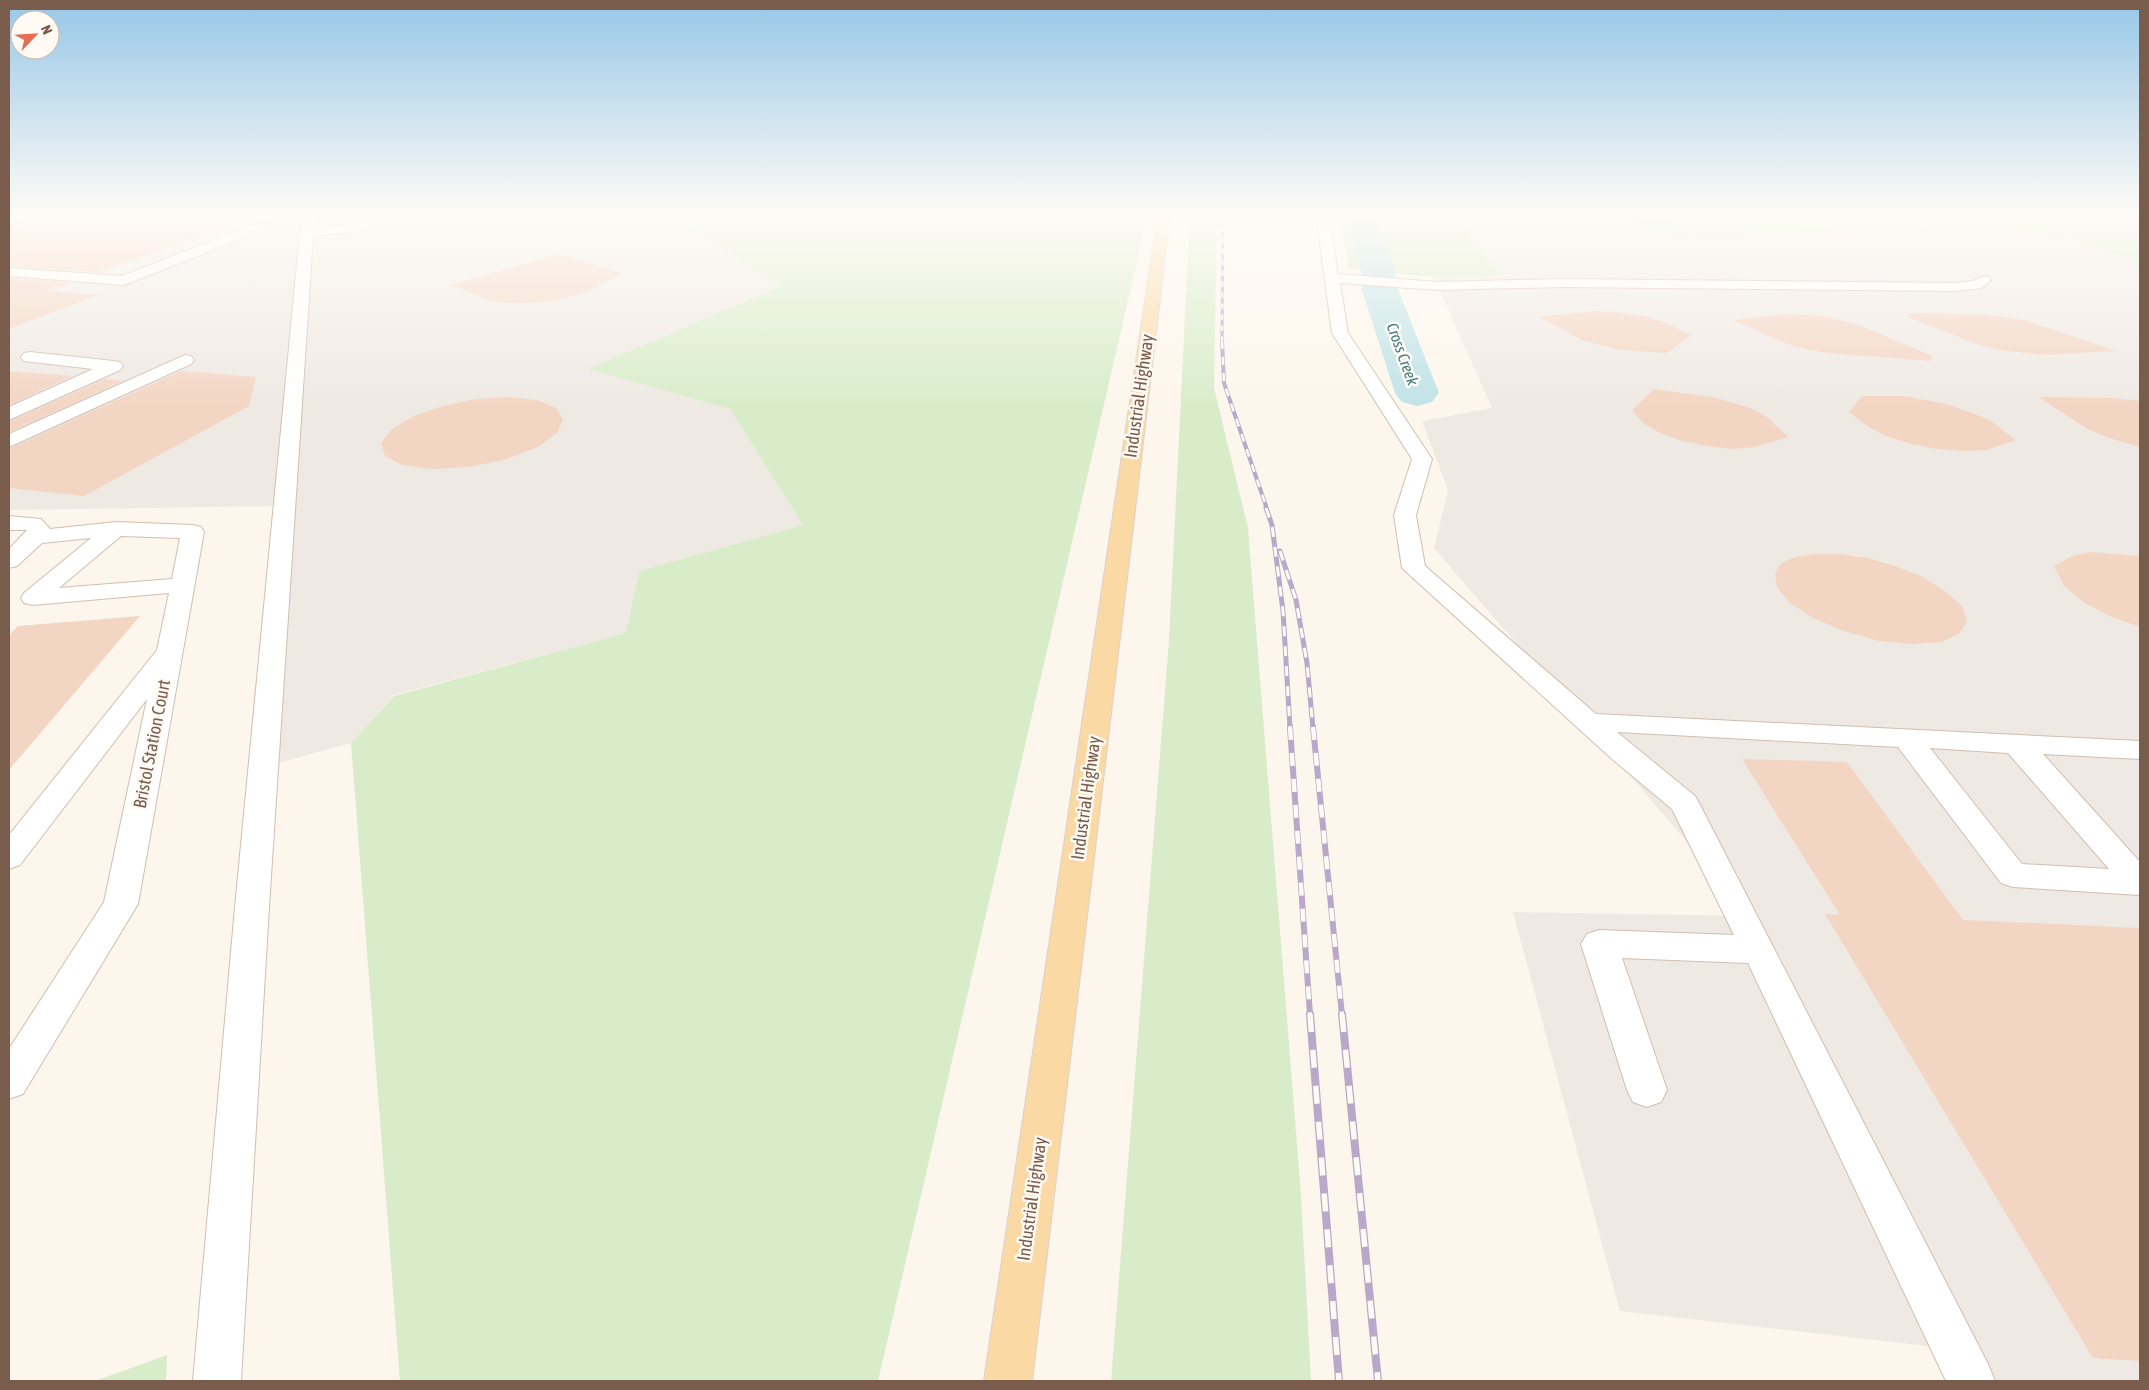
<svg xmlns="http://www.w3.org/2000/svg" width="2149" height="1390" viewBox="0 0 2149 1390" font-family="'Asap Condensed',sans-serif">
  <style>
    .industrial { fill: #efe9e4 }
    .green { fill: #d8ecc9 }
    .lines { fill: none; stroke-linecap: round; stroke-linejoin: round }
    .river { fill: #bfe3e8; fill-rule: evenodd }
    .building { fill: #f3d5c3 }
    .minor-casing { stroke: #d1beb0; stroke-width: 2 }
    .major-casing { stroke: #dad1cd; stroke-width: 2 }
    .minor { fill: #fff; fill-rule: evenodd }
    .major { fill: #fbd9a5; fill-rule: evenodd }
    .rail-far4-casing { stroke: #b9a8c9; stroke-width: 3 }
    .rail-far3-casing { stroke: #b9a8c9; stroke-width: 4 }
    .rail-far2-casing { stroke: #b9a8c9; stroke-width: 5 }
    .rail-far1-casing { stroke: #b9a8c9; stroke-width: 6 }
    .rail-casing { stroke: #b9a8c9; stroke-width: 8 }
    .rail-far4 { stroke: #fffaf3; stroke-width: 2; stroke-dasharray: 5.5; stroke-linecap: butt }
    .rail-far3 { stroke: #fffaf3; stroke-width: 2.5; stroke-dasharray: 8; stroke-linecap: butt }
    .rail-far2 { stroke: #fffaf3; stroke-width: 3; stroke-dasharray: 10; stroke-linecap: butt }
    .rail-far1 { stroke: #fffaf3; stroke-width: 4.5; stroke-dasharray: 13; stroke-linecap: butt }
    .rail { stroke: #fffaf3; stroke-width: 5.5; stroke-dasharray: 18; stroke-linecap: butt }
    .labels { text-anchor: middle; stroke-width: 5; stroke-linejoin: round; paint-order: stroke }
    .far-water-label { font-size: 16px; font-style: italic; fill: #437c86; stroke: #fffaf3 }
    .street-label { font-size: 18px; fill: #7a5c4d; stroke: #fffaf3 }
  </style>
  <rect width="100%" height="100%" fill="#fdf6ec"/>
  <path class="industrial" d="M47,214H664L782,284L589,369L730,409L803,525L639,571L626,633L394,695L351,743L249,771L281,506L9,510V226Z
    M1452,214H1578L1688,238L1974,222L2076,240L2140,265V1381H1984L1971,1351L1620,1311L1513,912L1751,916L1434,548L1448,490L1422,421L1492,408L1434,277L1500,274Z"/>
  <path class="green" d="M664,214H1148L878,1381H400L351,743L394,696L626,633L639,571L803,525L730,409L588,369L782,285Z
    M1190,214H1217L1214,388L1248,528L1301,1195L1311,1381H1111L1169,640Z
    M1339,214H1452L1500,275L1434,277L1349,269Z
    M1578,214H2140V265L2076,240L1974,222L1688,238Z
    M167,1355L166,1381H95Z"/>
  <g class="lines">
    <path class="river" d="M1347,214H1377L1396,274L1392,280L1397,287L1439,393L1432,402L1417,406L1402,402L1395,393L1361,287L1366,280L1362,274Z
      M1611,214H1674L1670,224L1659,226L1615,220Z"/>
  </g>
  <path class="building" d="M69,214H100L234,223L99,272L9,266V233Z
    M559,254L622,273L592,290L570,297L542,302L514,303L491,301L450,285Z
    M9,278L71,283L49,291L98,295L9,329Z
    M1597,311L1613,312L1648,317L1663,322L1691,335L1667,353L1621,350L1582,340L1539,317Z
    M1907,313L1986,315L2025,320L2116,351L2045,355L1999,350L1977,344L1907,317Z
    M1788,314L1823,316L1859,325L1932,356L1931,361L1827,353L1805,349L1785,343L1733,320Z
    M9,371L72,376L9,405Z
    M181,371L256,377L249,406L84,496L9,488V449Z
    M105,379L123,381L9,432V422Z
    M1654,389L1712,397L1751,408L1767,417L1788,437L1755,447L1733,449L1707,446L1682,441L1660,433L1644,424L1632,410Z
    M1862,396H1903L1947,404L1988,419L2016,440L1986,450L1964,451L1938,449L1911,444L1886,436L1867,426L1849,412Z
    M509,397L537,400L556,408L563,419L557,433L538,447L507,459L469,467L432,469L402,465L385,456L381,443L392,429L414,416L443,406L476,399Z
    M2038,397L2112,398L2140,401V447L2109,438L2086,428Z
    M2091,552L2140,556V627L2112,617L2083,602L2064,586L2054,566L2072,556Z
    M1816,554H1840L1868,558L1895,566L1921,576L1945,591L1962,606L1967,622L1959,634L1941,642L1912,644L1879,641L1844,631L1813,618L1790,603L1777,587L1775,573L1781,563L1795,557Z
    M140,616L9,770V635L18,626Z
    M1742,759L1847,762L1963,920L2140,928V1361L2093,1358L1825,914L1840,915Z"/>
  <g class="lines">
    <g class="minor-casing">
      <path id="minor" d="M20,214H40L38,217L9,225V217Z
        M213,214H274V219L268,223L219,218Z
        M304,214H316L314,228L357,223L394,214H416L414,217L357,231L313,236L269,907L241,1381H193L235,907L300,233Z
        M1316,214H1328L1338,274L1437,282L1562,279L1955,283L1973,281L1984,276L1989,277L1991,280L1982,288L1955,291L1562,287L1437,290L1340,283L1348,333L1432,459L1416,515L1425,566L1596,714L2140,741V759L2043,754L2140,862V895L2013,887L2001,883L1898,747L1617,732L1695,796L1699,803L1988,1364L1995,1381H1946L1748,963L1622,958L1667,1090L1661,1102L1647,1107L1633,1102L1627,1090L1581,944L1587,934L1599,930L1734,935L1672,809L1612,759L1402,568L1394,515L1412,459L1332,333ZM1930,748L2008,753L2109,869L2022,864Z
        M258,223L263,224L265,227L263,230L124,285L9,276V268L122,276Z
        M30,352L114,361L120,362L123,366L120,370L9,420V407L93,369L24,361L21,357L24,353Z
        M185,355L191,356L194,360L191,364L9,447V434Z
        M9,516L41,519L50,529L116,522L193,525L201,527L204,532L138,904L23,1094L9,1099V1049L104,902L147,699L20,865L9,869V835L157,650L169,593L33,605L24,603L21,598L24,593L91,538L42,543L17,566L9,568V549L27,530H9ZM121,536L180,538L172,579L59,588Z"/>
    </g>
    <g class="major-casing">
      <path id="major" d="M1158,214H1170L1032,1381H984Z"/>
    </g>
    <use href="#minor" class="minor"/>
    <use href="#major" class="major"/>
    <g class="rail-far4-casing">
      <path id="rail-far4" d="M1222,342L1223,214"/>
    </g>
    <g class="rail-far3-casing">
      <path id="rail-far3" d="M1222,341L1224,383L1267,509"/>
    </g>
    <g class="rail-far2-casing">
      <path id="rail-far2" d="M1266,508L1272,525L1283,611L1290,728
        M1280,551L1296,600L1307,663L1313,728"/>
    </g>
    <g class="rail-far1-casing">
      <path id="rail-far1" d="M1290,727L1310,1015
        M1313,727L1342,1015"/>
    </g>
    <g class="rail-casing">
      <path id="rail" d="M1310,1014L1339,1381
        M1342,1014L1378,1381"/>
    </g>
    <use href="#rail-far4" class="rail-far4"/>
    <use href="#rail-far3" class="rail-far3"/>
    <use href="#rail-far2" class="rail-far2"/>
    <use href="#rail-far1" class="rail-far1"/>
    <use href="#rail" class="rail"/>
  </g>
  <linearGradient id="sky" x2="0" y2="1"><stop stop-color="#97c7e8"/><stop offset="0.52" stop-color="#fefbf6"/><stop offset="1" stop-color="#fefbf6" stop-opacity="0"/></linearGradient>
  <rect width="2149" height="409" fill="url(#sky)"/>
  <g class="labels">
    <g class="far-water-label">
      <text transform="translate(1403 354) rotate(70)" y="6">Cross Creek</text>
    </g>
    <g class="street-label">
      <text transform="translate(1139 396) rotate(-82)" y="6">Industrial Highway</text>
      <text transform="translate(152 744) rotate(-79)" y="6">Bristol Station Court</text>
      <text transform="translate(1086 798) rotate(-82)" y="6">Industrial Highway</text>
      <text transform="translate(1032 1199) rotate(-82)" y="6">Industrial Highway</text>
    </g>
  </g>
  <rect width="2149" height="1390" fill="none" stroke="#7a5c4d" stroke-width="20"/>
  <g transform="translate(35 35) rotate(65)"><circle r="24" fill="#fffaf3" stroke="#cabbb1"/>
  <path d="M0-4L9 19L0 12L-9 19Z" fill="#e76f51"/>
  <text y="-8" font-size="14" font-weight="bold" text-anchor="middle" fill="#7a5c4d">N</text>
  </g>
</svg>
